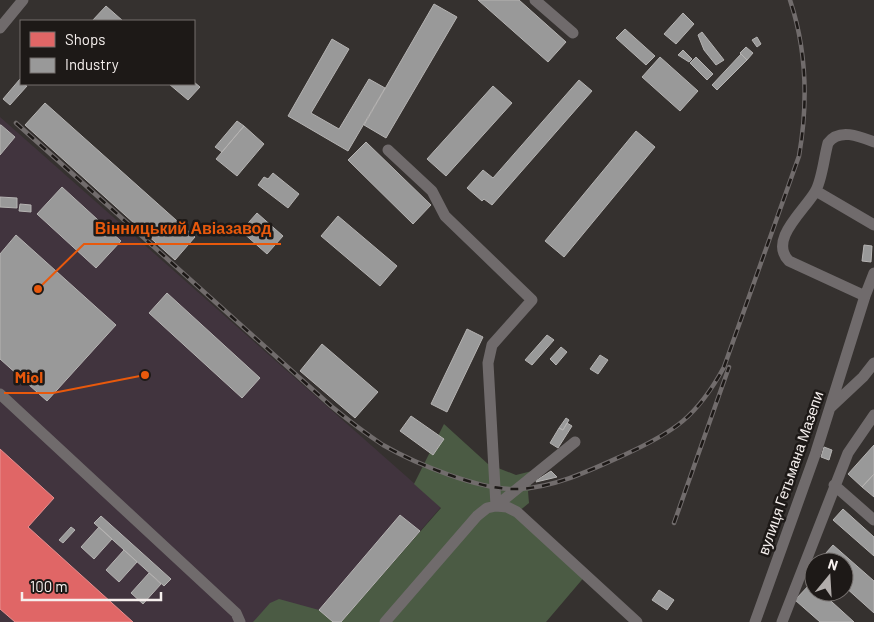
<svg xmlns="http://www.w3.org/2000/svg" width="874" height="622" viewBox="0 0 874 622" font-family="Barlow,sans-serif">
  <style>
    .commercial { fill: #41343e }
    .green { fill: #4b5b44 }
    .shops { fill: #e06666; stroke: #e78f8f }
    .industry { fill: #999; stroke: #b5b3b2 }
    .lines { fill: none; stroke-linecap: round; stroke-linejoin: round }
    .minor { stroke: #706b6c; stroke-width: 11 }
    .rail-casing { stroke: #716c6c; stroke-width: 4.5 }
    .rail { stroke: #1d1917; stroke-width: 2.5; stroke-dasharray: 8; stroke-linecap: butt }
    .labels { text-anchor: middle; stroke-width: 5; stroke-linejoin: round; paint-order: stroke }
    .street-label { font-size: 15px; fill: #f6f0ee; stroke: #1d1917 }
    .leader { fill: none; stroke: #e8590c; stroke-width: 2 }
    .callout-dot { fill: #e8590c; stroke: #1d1917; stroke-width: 2 }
    .callout-label { font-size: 16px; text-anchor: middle; font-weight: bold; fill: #e8590c; stroke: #1d1917; stroke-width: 5; stroke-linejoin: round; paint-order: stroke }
  </style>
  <rect width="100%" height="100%" fill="#35312f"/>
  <path class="commercial" d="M0,117L441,507L341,622H0Z"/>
  <path class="green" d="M444,424L488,464L516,475L532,471L537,480L531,483V490L528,491L529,503L518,512L586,575L546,622H341L441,508L414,484Z
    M279,599L319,610L333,622H253L270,603Z"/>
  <path class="shops" d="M0,449L54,498L28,527L133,622H15L0,609Z"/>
  <path class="industry" d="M478,0H519L566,42L548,62Z
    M434,4L457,17L386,138L364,125Z
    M106,6L123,21H92Z
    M683,13L694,24L676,44L664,34Z
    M625,29L655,56L646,65L616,38Z
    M702,32L724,60L716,65L704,50L698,35Z
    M757,37L761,44L757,47L752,40Z
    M332,39L349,49L311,113L339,129L369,79L385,88L348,151L288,116Z
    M746,47L753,53L747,60L740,53Z
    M683,50L692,59L689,62L678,55Z
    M741,54L747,60L717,90L712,85Z
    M660,57L698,91L680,111L642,77Z
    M696,57L713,74L707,80L690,63Z
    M20,79L21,84L27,86L10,105L3,99Z
    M579,80L592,91L492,205L484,199L482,201L467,188L483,170L493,178Z
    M194,82L200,87L188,100L169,84Z
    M493,86L512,103L446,176L427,159Z
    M45,103L195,237L175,260L25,125Z
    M237,121L244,126L222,152L215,147Z
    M1,125L15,137L0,155V125Z
    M244,126L264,144L237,176L216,159Z
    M636,131L655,147L564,257L545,241Z
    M366,142L431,205L413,224L348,160Z
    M273,173L299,194L288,208L258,185L264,177L268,179Z
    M62,187L121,241L96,268L37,214Z
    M0,197L17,198V208L0,207Z
    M20,204L31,205V212L19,211Z
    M257,213L283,236L267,254L241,231Z
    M338,216L397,266L380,286L321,236Z
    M16,235L116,325L47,401L0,359V254Z
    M864,245L872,246L871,262L862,261Z
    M167,293L260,378L242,398L149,313Z
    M467,329L483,337L447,412L431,404Z
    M547,335L554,340L532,365L525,360Z
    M322,344L378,392L355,418L300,371Z
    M561,347L567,352L556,365L550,359Z
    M600,355L608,360L598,374L590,369Z
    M411,416L444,439L433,455L400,431Z
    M566,418L569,420L563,430L559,428Z
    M567,423L572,426L558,448L550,443L559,428L563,430Z
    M874,445V474L862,487L848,474Z
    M824,447L832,450L829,460L821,457Z
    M551,471L557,477L536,482L537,480Z
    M874,474V497L862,487Z
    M843,509L874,537V556L833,520Z
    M400,515L420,531L341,622H333L319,610Z
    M101,516L171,579L164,586L94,523Z
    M71,527L75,530L63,543L59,540Z
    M99,527L112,539L94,559L81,547Z
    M833,545L874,581V613L844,586V562H818Z
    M124,550L137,562L119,582L106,570Z
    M149,573L161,584L143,604L131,593Z
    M811,583L814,586V592H821L854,622H820L795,600Z
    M659,590L674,600L667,610L652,600Z"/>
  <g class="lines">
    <path class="minor" d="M535,0L573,33
      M0,28L23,0
      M388,150L432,191L445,216L532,300L492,345L488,363L496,506
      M816,191L874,225
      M865,296L789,261C768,240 804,211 815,192C822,181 824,157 828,143C839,128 859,136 874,142
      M0,394L236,613L240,622
      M831,407L863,377L874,363
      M834,485L874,520
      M496,506L507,507L517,512L637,622
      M385,622L477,516L487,508L496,506L575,442
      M755,622L816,452L865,296L874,273
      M782,622L848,453L874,415"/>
    <g class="rail-casing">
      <path id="rail" d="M16,123L331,406C348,420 365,433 383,445C416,464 481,491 519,489C556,487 591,470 624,455C674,432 697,417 724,367L799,156C808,104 807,51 790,0
        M674,523L729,367"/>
    </g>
    <use href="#rail" class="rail"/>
  </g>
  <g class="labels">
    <g class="street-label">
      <text transform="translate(791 473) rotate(-71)" y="5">вулиця Гетьмана Мазепи</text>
    </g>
  </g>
  <path class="leader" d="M38 289L84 244H281M145 375L53 393H4"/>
  <g class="callout-dot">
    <circle cx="38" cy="289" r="5"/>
    <circle cx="145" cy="375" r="5"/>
  </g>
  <g class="callout-label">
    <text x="183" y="234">Вінницький Авіазавод</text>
    <text x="29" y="383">Miol</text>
  </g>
  <rect x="20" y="20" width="175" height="65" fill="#1d1917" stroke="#746f6d"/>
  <rect x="30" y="32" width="25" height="15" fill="#e06666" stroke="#746f6d"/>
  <text x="65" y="45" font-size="15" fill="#f6f0ee">Shops</text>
  <rect x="30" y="58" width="25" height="15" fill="#999999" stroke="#746f6d"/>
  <text x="65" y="70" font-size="15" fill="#f6f0ee">Industry</text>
  <g transform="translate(829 577) rotate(18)"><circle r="24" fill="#1d1917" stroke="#746f6d"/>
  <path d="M0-4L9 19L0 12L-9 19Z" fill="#b2adab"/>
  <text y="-8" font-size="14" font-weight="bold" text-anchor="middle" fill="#f6f0ee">N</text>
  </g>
  <path d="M22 592v8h139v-8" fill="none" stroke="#f6f0ee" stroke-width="2.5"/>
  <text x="30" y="592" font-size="15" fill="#f6f0ee" stroke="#1d1917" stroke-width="4" paint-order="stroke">100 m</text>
</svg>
